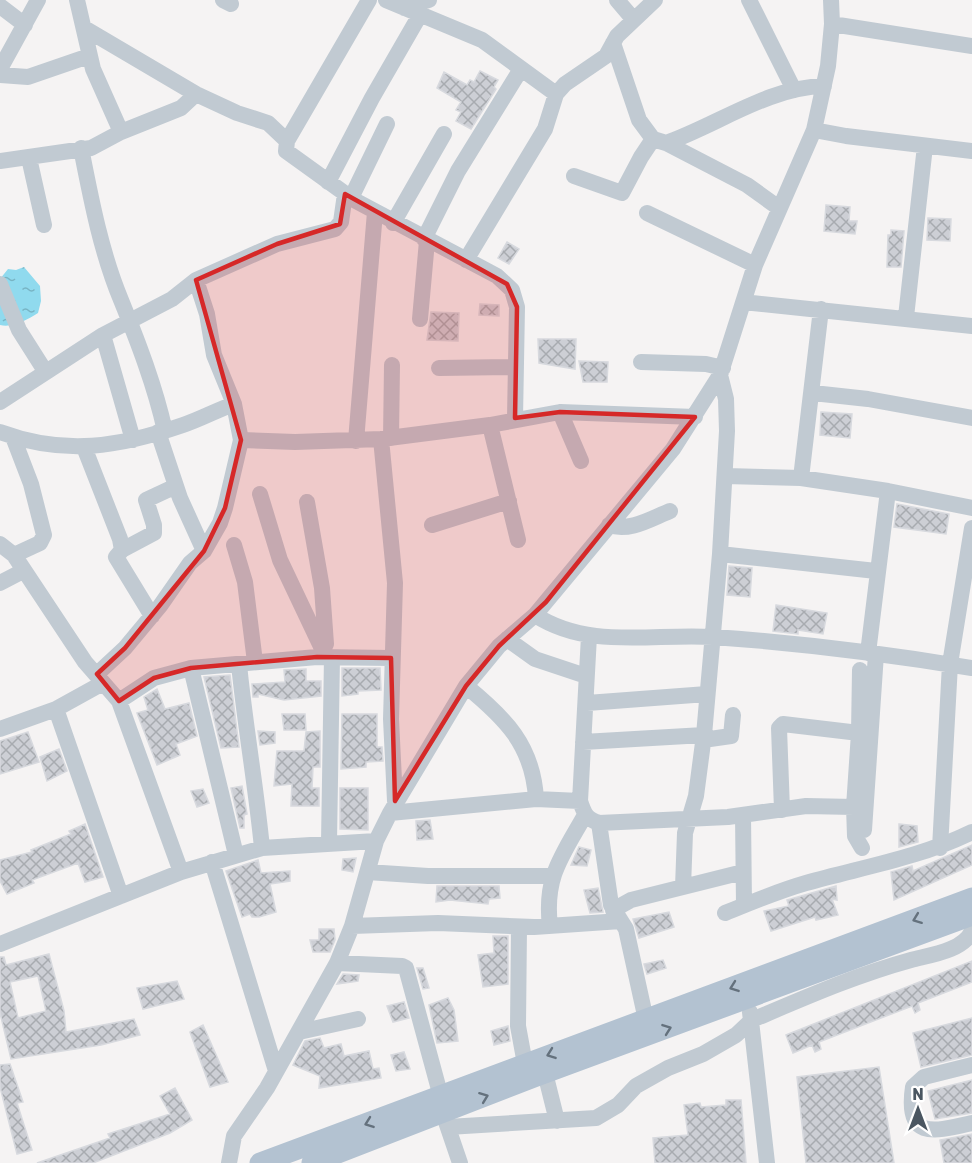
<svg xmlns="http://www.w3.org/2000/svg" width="972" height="1163" viewBox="0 0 972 1163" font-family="Rubik,sans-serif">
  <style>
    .water { fill: url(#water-ripples) }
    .building { fill: url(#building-cross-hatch); stroke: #d7d9de; stroke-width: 1.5; fill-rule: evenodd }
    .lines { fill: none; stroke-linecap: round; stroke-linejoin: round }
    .minor { stroke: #c1cad2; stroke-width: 16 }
    .major { stroke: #b3c2d1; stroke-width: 21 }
    .oneway { stroke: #64717d }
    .marked { fill: #d62828; fill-opacity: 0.2; stroke: #d62828; stroke-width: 4.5; stroke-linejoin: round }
  </style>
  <defs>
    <pattern id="water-ripples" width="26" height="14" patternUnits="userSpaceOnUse" patternTransform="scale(1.5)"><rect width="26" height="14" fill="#90daee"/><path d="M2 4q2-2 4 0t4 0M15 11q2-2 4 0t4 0" fill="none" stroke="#78b4c4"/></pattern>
    <pattern id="building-cross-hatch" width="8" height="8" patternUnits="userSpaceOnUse" patternTransform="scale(1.5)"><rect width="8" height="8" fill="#cdcfd5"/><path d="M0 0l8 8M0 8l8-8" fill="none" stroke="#a8abb0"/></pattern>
  </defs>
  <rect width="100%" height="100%" fill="#f5f3f3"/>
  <path class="water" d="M24,267L40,286L41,301L38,313C27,320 13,328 0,325V279L8,269L16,270Z"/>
  <path class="building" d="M480,71L498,80L494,87L496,89L471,129L456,121L461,112L456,110L461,102L437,88L444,72L467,85L470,80L474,82Z
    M826,205L850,207L849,221H857L855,234L824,231Z
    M928,218L951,219L950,241L927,240Z
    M891,230L904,231L901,267H887L888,235H891Z
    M507,242L519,249L509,264L498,258Z
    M480,304L499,305V316L479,315Z
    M431,312L459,313L458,341L427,340Z
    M538,339H576L575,369L539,363Z
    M579,361L608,362L607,382H583Z
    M821,412L852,414L850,438L820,435Z
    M897,504L949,514L946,534L894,527Z
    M729,566L752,568L750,597L727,595Z
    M776,605L827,613L823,634L798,630V634L773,631Z
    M342,668H380L381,690L358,691V694L342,696Z
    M306,669V681H321V696L284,700L258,694V697H253L252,684L285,682L284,670Z
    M230,675L239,747L221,748L204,677Z
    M157,689L165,709L189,703L197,736L176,744L180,755L157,765L137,713L148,710L144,697Z
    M282,714H305L306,730H284Z
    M342,714H377V747H382L383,761L366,762V767L341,769Z
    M258,731L275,732V743L260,745Z
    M320,731V767H313L312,788H319V806H291L292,784L274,786L277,751H304L306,732Z
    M28,732L39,762L0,774V741Z
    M59,749L67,771L47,781L40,757Z
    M242,786L247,814L244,815V828H240L231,788Z
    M340,788H368V830L340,829Z
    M203,789L209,803L197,807L191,791Z
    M430,820L433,839L417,840L416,821Z
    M85,824L103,877L85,882L78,863L32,880L34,883L7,894L0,881V860L32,852L31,850L71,834L69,831Z
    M899,824L917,826L918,842L899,847Z
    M972,845V865L894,900L891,872L912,866L913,871Z
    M579,847L591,850L587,866L571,865Z
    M356,858L353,872L342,870L343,859Z
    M258,860L261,873L290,871V881L270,884L276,912L259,917H252L250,914L242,917L226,871Z
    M437,886H499L500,898L489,899L488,904L450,900L436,902Z
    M836,886L837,900L832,899L838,915L816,920L815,917L771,931L764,911L789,906L787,900Z
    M598,888L603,912L590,913L584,890Z
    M669,912L674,927L639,938L633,919Z
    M319,929H334L335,940L330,952H313L310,940H319Z
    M493,936H508V984L483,987L478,955L494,953Z
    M49,954L64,1011L66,1032L134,1019L140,1035L101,1045L11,1059L0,1013V957H4L6,965ZM38,976L46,1011L18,1018L10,982Z
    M663,960L666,968L647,974L644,964Z
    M972,961V982L918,1003L920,1010L915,1013L912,1006L819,1042L821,1049L815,1052L812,1045L793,1053L786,1035Z
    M417,968H423L429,988L423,989Z
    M343,974L359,975L358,981L337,984Z
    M177,981L184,999L143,1009L137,988Z
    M448,998L454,1010L458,1041L437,1043L429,1005Z
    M404,1002L409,1018L393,1022L387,1006Z
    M972,1018V1055L921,1067L913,1033Z
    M203,1025L228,1082L210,1087L190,1032Z
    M508,1026L510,1041L494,1045L491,1031Z
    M320,1038L324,1048L341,1044L344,1056L369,1051L373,1069L379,1068L381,1078L319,1088L320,1076L293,1065L305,1041Z
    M404,1052L410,1069L396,1071L391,1055Z
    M10,1064L23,1102L17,1103L32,1150L17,1154L0,1087V1065Z
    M879,1067L894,1163H806L797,1077Z
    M972,1080V1113L935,1119L928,1091Z
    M175,1088L192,1120L170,1133L93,1163H37L110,1138L108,1134L170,1114L160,1096Z
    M726,1100H741L746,1163H655L653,1138L688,1135L684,1105L700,1103L701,1107L726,1105Z
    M972,1134V1163H944L940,1140Z"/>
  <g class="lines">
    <path class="minor" d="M77,0L93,69L121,132
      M223,0L231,4
      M369,0L287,141L286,151L354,200L497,276L512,290L517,307L515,418
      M386,0L482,40L556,94
      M617,0L634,20
      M749,0L794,90
      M0,6L25,25
      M404,8L429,0
      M832,24L972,46
      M84,28L196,94L237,113L268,123L287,141
      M613,43L639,120L653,139
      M0,69L38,0
      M0,75L28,77L89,56
      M814,130L846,136L972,151
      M666,143L747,185L779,208
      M81,148C91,199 101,252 121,300C138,342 155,386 165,431
      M29,158L44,225
      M0,161L91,148L121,132L181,108L196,94
      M574,176L622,193L641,157L653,139L666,143C717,125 769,87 824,86
      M328,182L372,98L421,13
      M351,198L387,124
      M647,213L755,265
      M393,223L444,134
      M424,239L458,171L521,69
      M466,260L545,129L556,94L565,84L606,56L617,36L655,0
      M0,284L19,330L45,371
      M743,302L972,326
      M906,317L925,146
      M420,319L427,241
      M103,335L133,440
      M641,362L706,364L723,368
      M439,368L515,367
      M813,393L868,399L972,418
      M0,402L103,335L172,299L196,280L277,244L335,229L341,222L345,194
      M560,412L581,461
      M490,425L518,540
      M0,432C65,456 119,447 183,425C201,419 217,410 234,404
      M158,432L180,498L204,551
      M13,437L31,484L44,535L40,543L14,555
      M391,438L392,365
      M381,439L395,583L391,719L395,801
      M241,440L295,442L381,439L490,425L560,412L695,417
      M356,441L375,212
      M84,447L120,539L122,550L116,557L152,616
      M725,476L801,478L888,491L972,508
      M801,478L821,309
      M260,494L280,560L326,657
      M307,502L322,588L326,644L323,650
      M432,525L509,501
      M609,525C630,532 650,519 670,511
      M0,544L14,555L85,662L119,701L181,872
      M234,545L245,582L255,662
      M122,550L154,533V525L146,500L176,486
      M720,554L876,571
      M0,583L23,571
      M535,615C589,650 653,633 713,637C800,643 887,654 972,668
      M589,636L580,801C584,813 586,819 599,823L728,817L806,806L854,807L855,836L862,848
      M507,639L535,659L586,676
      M868,653L888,491
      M239,664C245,726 256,786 262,848
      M191,668L236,855
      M97,674L125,648L160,606L190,563L204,551L220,523L225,508L241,440L234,404L214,355L207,314L196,280
      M466,686C505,718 533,745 536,799
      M119,701L154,678L191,668L317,657L391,658
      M587,703L707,694
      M56,709L121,896
      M0,729L56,709L103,683
      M859,733L860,670
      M703,740L731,736L733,715
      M583,742L704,735
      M782,810L779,728L783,724L859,733L854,807
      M390,813L536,799L580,801
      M743,815L744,905
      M599,823L611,905L626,929L646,1020
      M864,830L876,654
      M329,842L332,657
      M940,848L950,664L972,528
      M212,862L276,1071
      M367,872L428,876H551
      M683,887L685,833L696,796L704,735L720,554L727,431L726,399L720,375
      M613,910L631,900L743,872
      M725,913C752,902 778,891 806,883C863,867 919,858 972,832
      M352,926L438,923L534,927L621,921
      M550,926C544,877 562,856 585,815
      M519,927L518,1026L525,1064
      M0,944L181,872L262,848L376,841
      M337,963L402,966L406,968L441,1097
      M750,1012L767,1163
      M299,1032L358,1019
      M972,1065L924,1077L913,1087C905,1140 933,1132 972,1123
      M545,1073L557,1121
      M445,1119L460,1163
      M448,1127L596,1118L618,1105L636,1086L668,1068L703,1054L736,1035L752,1020C804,998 856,975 911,960C930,955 963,951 972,931
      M229,1163L234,1136L267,1088L337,963L352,926L376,841L390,813L466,686L499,646L535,615L673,449L720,375L755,265L814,130L828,66L832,24L831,0"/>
    <path class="major" d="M260,1163L972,898
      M312,1163L534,1077L972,915"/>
  </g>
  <defs><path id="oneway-chevron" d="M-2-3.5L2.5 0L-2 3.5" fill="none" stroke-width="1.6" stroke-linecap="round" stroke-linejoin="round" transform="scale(1.5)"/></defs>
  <g class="oneway">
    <use href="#oneway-chevron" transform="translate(917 919) rotate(159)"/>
    <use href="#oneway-chevron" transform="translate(734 987) rotate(160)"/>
    <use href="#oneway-chevron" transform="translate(667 1029) rotate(-20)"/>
    <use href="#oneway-chevron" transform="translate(551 1054) rotate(160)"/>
    <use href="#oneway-chevron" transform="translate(484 1097) rotate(-21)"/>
    <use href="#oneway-chevron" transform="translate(369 1123) rotate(160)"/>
  </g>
  <path class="marked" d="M345,194L507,284L517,307L515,418L560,412L695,417L546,602L499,646L466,686L395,801L391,658L317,657L191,668L154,678L119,701L97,674L125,648L204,551L225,508L241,440L196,280L277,244L340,224Z"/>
  <g transform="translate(918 1109)" stroke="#ffffff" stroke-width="4.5" paint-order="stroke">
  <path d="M0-4.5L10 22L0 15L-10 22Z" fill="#4a5661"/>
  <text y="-9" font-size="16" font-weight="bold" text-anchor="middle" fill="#4a5661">N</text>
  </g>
</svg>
